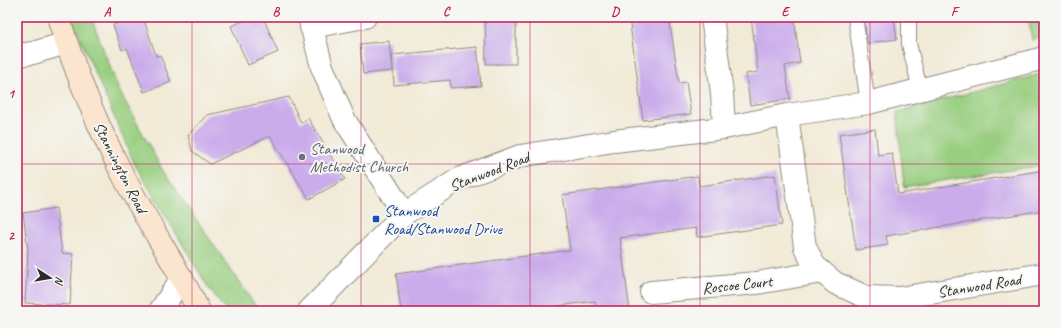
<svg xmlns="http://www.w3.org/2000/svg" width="1061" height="328" viewBox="0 0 1061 328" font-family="Caveat,sans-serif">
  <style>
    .green { fill: #98ce7f; stroke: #627c55 }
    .building { fill: #caaceb }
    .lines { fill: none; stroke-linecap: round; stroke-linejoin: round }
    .lane-casing { stroke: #8e8a80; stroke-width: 16 }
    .street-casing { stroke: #8e8a80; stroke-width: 24 }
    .secondary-casing { stroke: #8e8a80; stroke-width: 24 }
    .lane { stroke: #fff; stroke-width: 14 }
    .street { stroke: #fff; stroke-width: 22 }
    .secondary { stroke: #fbe5cf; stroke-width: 22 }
    .grid { fill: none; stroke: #c2185b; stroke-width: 1; stroke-opacity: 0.55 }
    .worship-dot { fill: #6b7280; stroke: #f6f6f2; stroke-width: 1.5 }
    .transit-dot { fill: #1a4fb4; stroke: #f6f6f2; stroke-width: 1.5 }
    .labels { text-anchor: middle; stroke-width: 4; stroke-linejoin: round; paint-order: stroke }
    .worship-label { font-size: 16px; fill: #5b616d; stroke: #f6f6f2; text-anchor: start }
    .street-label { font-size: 16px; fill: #2b2b2b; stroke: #f6f6f2 }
    .transit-label { font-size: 16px; fill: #164399; stroke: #f6f6f2; text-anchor: start }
    .neatline { fill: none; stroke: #c2185b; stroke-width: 1.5 }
    .grid-label { font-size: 13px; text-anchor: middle; font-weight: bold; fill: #c2185b }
  </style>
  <rect width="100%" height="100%" fill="#f6f6f2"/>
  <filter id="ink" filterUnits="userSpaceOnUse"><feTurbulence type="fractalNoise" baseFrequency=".025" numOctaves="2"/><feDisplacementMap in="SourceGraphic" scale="8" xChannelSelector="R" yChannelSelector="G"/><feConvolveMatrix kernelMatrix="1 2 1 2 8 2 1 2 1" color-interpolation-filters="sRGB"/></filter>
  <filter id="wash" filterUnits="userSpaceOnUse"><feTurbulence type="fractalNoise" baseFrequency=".012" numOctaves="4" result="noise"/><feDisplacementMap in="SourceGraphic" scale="16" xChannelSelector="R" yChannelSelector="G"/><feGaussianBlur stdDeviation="0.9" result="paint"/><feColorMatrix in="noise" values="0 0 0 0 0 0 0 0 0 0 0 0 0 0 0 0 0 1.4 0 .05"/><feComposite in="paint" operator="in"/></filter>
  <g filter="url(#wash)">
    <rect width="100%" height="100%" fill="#f1ead6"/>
    <path class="green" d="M71,17H91L119,90L163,171L259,311H226L208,287L134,163Z
      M1028,17H1044V37L1032,40Z
      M1044,73V165L904,187L897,112Z"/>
    <g id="blocks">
      <path class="building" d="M136,17H143L156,56L160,55L171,82L144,92L127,48L122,50L113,25Z
        M253,17H263L278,52L248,65L231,26Z
        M485,17H516V64H486Z
        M629,17H669L679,83L686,82L691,114L643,120Z
        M751,17H794L800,63L785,66L790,99L750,105L746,74L758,72Z
        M864,17H894L897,39L867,43Z
        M389,41L392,71L363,74L360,44Z
        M477,47L481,86L451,88L450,80L394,85L392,55Z
        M289,97L301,123L308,118L345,179L309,199L270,136L210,164L192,151L188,135L207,115Z
        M875,129L878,155L892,153L898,194L1044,170V210L886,236L888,245L856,250L839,134Z
        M775,175L782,225L697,237L696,228L620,238L630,311H597L595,301L522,311H401L396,274L570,250L562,195L698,176L699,186Z
        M56,208L62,253L73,254L70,305L25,303L28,251L23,213Z"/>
    </g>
  </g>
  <g filter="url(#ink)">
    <use href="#blocks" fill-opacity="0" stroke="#8e8a80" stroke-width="1"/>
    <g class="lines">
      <g class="lane-casing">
        <path id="lane" d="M855,17L868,103
          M909,17V44L920,89"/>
      </g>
      <g class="street-casing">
        <path id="street" d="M309,17L322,67L344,119L404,214
          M712,17L722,93L724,128
          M311,27L365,17
          M17,55L33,53L66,43
          M787,115L805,247L814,265L835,283L866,297L900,298L1044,274
          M651,292L757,283L822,272
          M160,311L182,278
          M309,311L404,214L459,179L520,156L614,141L724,128L787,115L868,103L1044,58"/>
      </g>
      <g class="secondary-casing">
        <path id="secondary" d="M58,17C76,74 99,130 127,183C150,226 177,267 199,311"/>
      </g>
      <use href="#lane" class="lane"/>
      <use href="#street" class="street"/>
      <use href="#secondary" class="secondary"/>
    </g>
  </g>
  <path class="grid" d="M192,17V311M361,17V311M530,17V311M700,17V311M870,17V311M17,164H1044"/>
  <circle class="worship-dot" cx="302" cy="157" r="4"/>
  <rect class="transit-dot" x="372" y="215" width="8" height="8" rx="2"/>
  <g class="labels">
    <g class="worship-label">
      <text x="310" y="154">Stanwood<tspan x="310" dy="18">Methodist Church</tspan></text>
    </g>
    <g class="street-label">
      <text transform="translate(121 167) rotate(63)" y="6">Stannington Road</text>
      <text transform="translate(489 171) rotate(-21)" y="6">Stanwood Road</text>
      <text transform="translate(737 284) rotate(-6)" y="6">Roscoe Court</text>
      <text transform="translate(979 285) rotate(-9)" y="6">Stanwood Road</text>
    </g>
    <g class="transit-label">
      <text x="384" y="216">Stanwood<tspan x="384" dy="18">Road/Stanwood Drive</tspan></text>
    </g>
  </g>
  <rect width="1061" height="328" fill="none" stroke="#f6f6f2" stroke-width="44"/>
  <g transform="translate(50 278) rotate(102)" stroke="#f6f6f2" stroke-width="3" paint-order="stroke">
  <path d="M0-3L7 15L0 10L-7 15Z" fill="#2b2b2b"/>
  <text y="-6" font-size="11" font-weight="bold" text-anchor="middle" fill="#2b2b2b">N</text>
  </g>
  <rect x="22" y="22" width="1017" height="284" class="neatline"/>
  <g class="grid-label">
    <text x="107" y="16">A</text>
    <text x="276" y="16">B</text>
    <text x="446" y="16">C</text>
    <text x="615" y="16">D</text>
    <text x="785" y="16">E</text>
    <text x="954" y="16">F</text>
    <text x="11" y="98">1</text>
    <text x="11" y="240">2</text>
  </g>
</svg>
